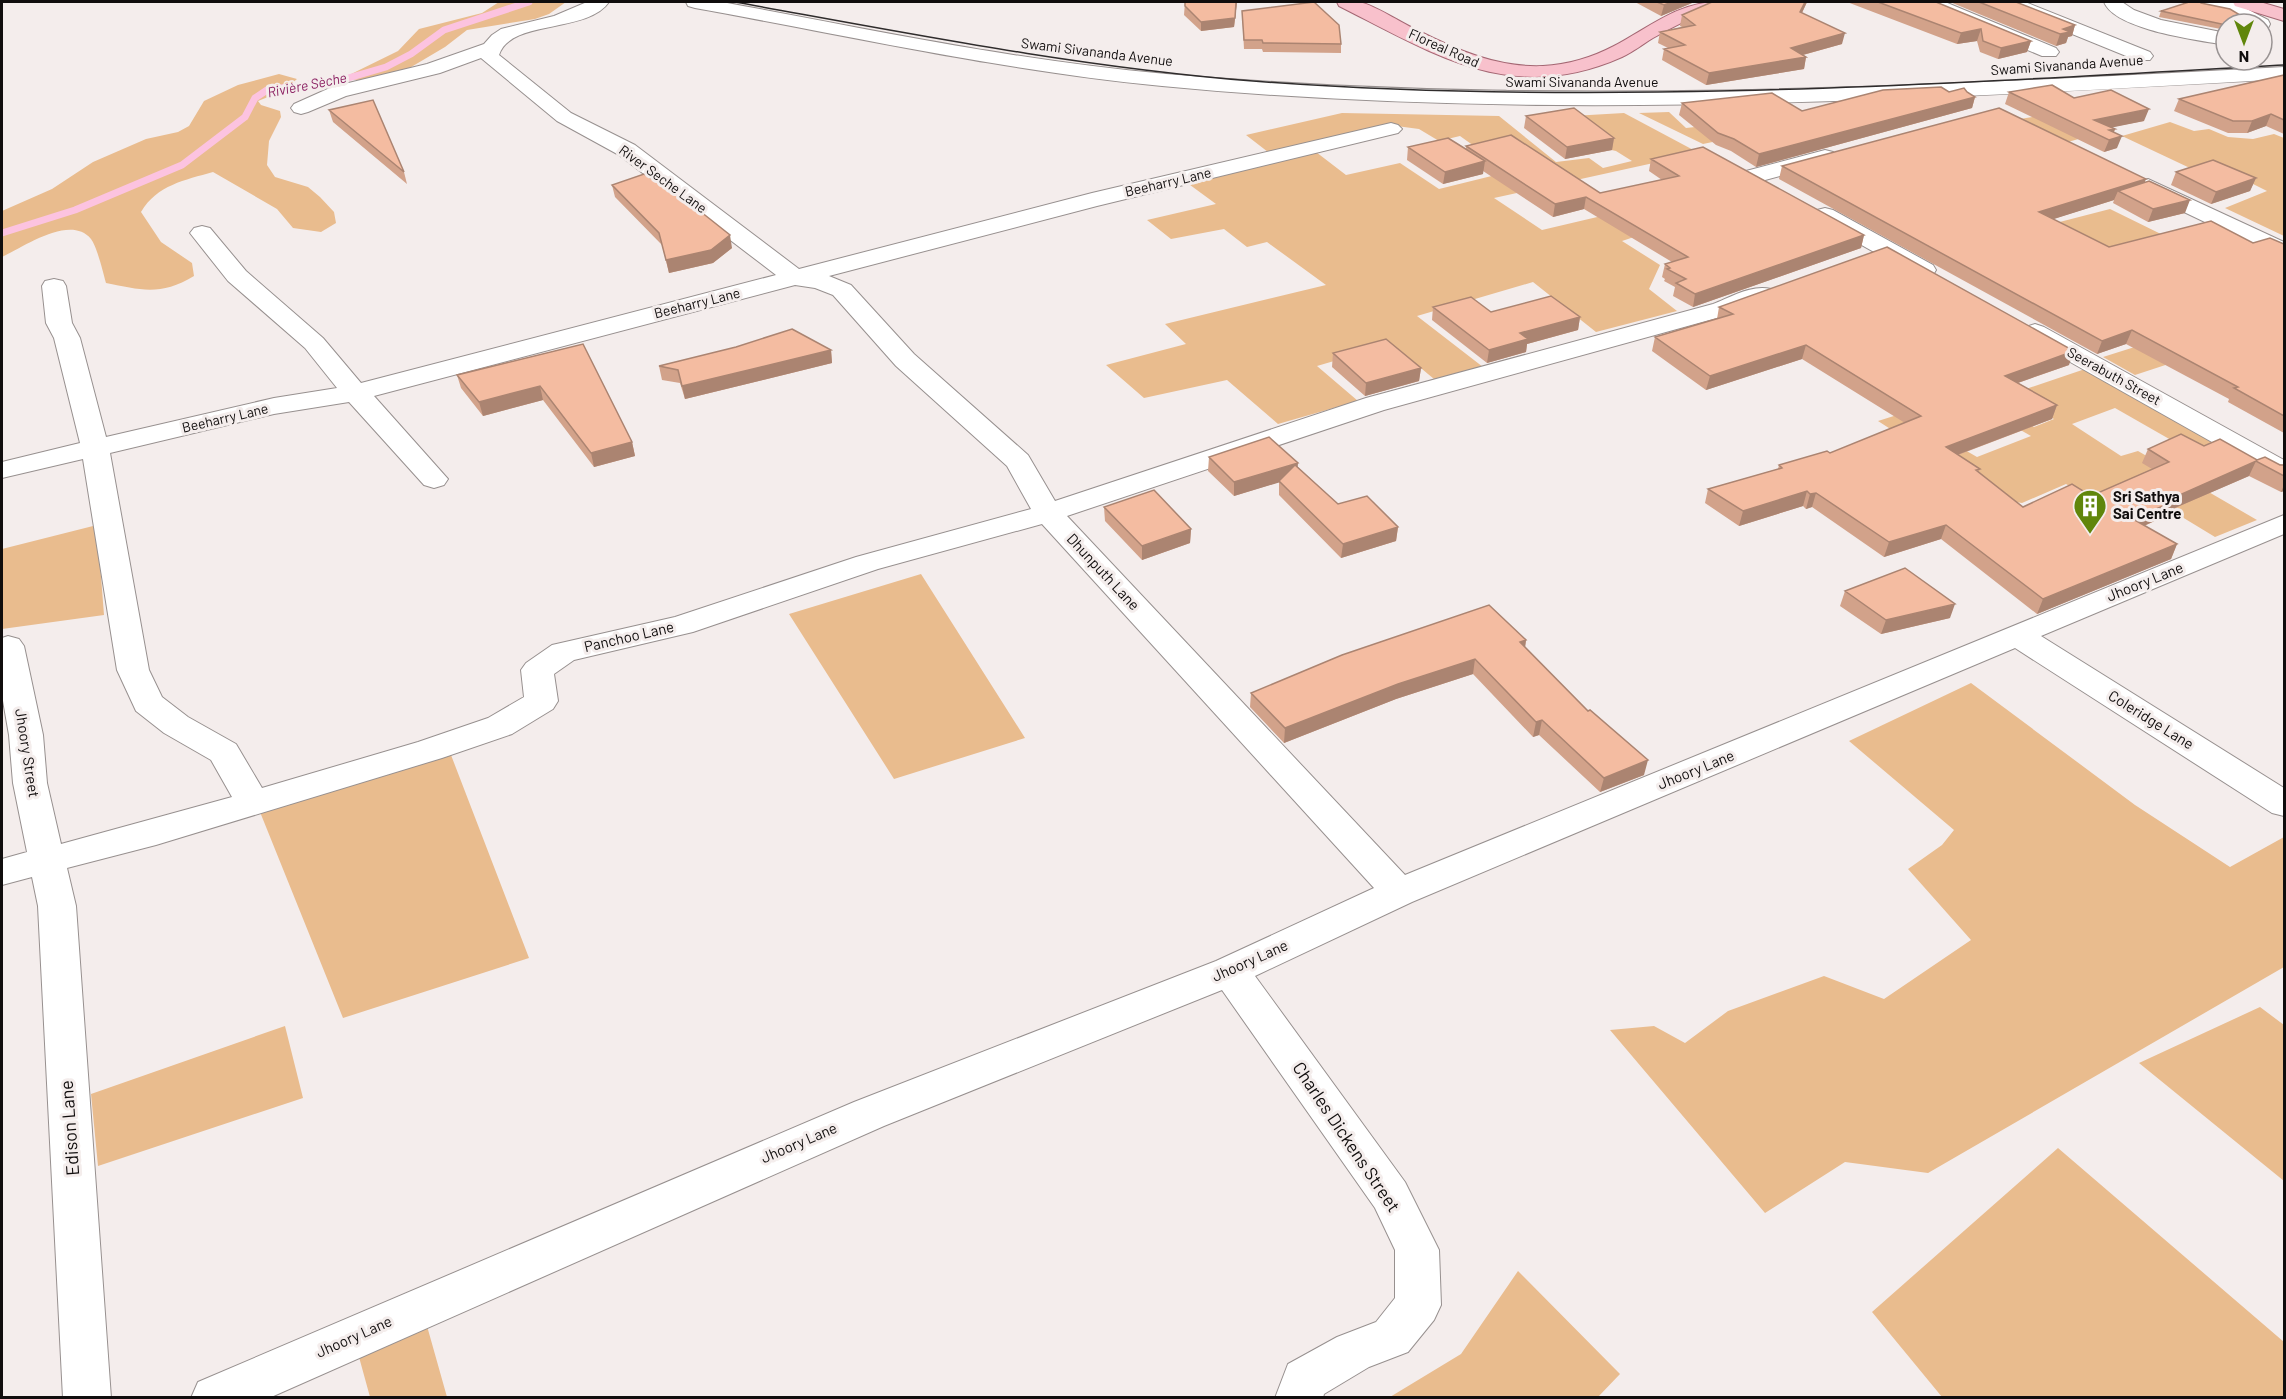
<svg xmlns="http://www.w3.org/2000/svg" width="2286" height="1399" viewBox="0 0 2286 1399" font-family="Barlow,sans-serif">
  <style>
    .green { fill: #e9bc8e }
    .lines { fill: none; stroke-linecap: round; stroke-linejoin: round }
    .stream { stroke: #fcc3e0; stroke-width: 7 }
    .minor-casing { stroke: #97908f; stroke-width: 2 }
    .major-casing { stroke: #a46773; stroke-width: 2 }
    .minor { fill: #fff; fill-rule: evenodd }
    .major { fill: #f8c1cc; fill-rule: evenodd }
    .tram { stroke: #2f2c2c; stroke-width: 1.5 }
    .wall { fill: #d2a28a }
    .shaded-wall { fill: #ab8471 }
    .building { fill: #f4bca1; stroke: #ab8471; stroke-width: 1.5 }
    .labels { text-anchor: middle; stroke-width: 6; stroke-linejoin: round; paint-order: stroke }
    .far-street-label { font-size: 14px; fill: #100d0d; stroke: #f4edec }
    .far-water-label { font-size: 14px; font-style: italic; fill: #8e2666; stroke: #f4edec }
    .poi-label { font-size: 15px; font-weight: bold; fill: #100d0d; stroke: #f4edec; text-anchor: start }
    .street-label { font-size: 15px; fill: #100d0d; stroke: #f4edec }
    .near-street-label { font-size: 18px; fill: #100d0d; stroke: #f4edec }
  </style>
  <rect width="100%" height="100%" fill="#f4edec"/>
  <path class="green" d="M499,2H566L549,14L535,19L467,30L445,47L396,76L379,81L341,79L398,51L419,29L482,13Z
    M279,74L297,79L283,91L258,101L261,105L280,111L281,117L269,141L267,165L275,177L308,187L320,197L334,212L336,223L321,232L293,228L277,209L213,172C185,180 157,185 141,212L161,242L192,263L194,276C161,296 141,290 106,283C103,272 97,247 91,239C70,214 24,247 2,257V211L52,189L93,162L146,139L178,132L189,126L204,101L238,85Z
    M2074,110L2113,129L2068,142L2020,119Z
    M1669,112L1686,128L1732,123L1746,135L1703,144L1639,113Z
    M1342,113L1499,116L1556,162L1589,158L1603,168L1632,161L1616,151L1602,148L1572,116L1624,113L1699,153L1494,198L1542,230L1627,210L1655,230L1622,241L1660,265L1649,289L1677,311L1596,332L1533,282L1417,316L1483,367L1434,379L1392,344L1317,366L1358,401L1278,424L1227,380L1144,398L1106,365L1186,344L1165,324L1326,285L1267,242L1247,247L1224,229L1171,239L1147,220L1216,204L1186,182L1316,152L1346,175L1400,163L1439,189L1524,168L1474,146L1460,136L1439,141L1419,129L1389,125L1268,152L1246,135Z
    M2170,122L2194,131L2209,129L2228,137L2253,139L2274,134L2284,138V236L2225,208L2267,191L2213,164L2192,169L2122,136Z
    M2110,209L2167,237L2151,282L2048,225Z
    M2252,310L2284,326L2135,375L2103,357Z
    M2088,368L2264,465L2192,452L2115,408L2072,424L2121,456L2138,451L2257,520L2215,537L2159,503L2089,497L2066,484L2022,503L2009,501L1919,443L1939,435L1977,457L2031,436L1989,412L1895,432L1878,421L1916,409L1994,403L2034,427L2054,419L2011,394Z
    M97,525L104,615L2,629V549Z
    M921,574L1025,738L894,779L789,614Z
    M1971,683L2135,805L2230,867L2284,837V967L1928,1173L1845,1162L1765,1213L1610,1030L1654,1026L1685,1043L1728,1011L1824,976L1884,999L1971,940L1908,869L1942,845L1954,830L1849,741Z
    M451,755L529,958L343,1018L260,812Z
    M2260,1007L2284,1025V1181L2139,1063Z
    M285,1026L303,1098L98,1166L91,1094Z
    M2058,1148L2284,1342V1397H1942L1872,1312Z
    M1518,1271L1620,1374L1598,1397H1390L1461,1354Z
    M427,1326L447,1397H370L359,1357Z"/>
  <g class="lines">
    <path class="stream" d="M2,233L75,210L182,165L245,117L255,98L267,90L345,79L386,67L411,54L444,30L529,2"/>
    <g class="minor-casing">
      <path id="minor" d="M587,2H609C587,34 510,19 499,55L571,113L635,145L799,269L1092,193L1391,123L1398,125L1402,129L1398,133L1097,206L829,276L851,285L914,354L1028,455L1055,501L1366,398L1713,304C1731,297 1752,284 1771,289L1774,294L1771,299L1731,314L1384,410L1067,516L1405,875L2284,515V534L2041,636L2284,788V816L2272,813L2015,648L1412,902L1255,976L1405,1182L1439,1250L1441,1305L1434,1320L1408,1352L1369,1367L1324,1394L1323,1398H1275L1288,1364L1337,1337L1376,1322L1395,1298V1250L1375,1208L1222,990L884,1126L269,1398H191L198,1382L854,1102L1216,961L1374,888L1042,524L878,569L693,632L574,660L554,674L558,701L553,709L512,734L442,758L156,845L67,868L76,906L111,1398H63L38,906L32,877L2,885V859L27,852L13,783L9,735L2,695V638L8,636L19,639L24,646L43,735L47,783L61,844L232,797L211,760L164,733L136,711L117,670L83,459L2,478V462L80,443L54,338L46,323L42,286L45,281L54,279L63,281L66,286L72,323L80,338L106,437L274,398L337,388L305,348L228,281L190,233L194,228L202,226L210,228L246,271L323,338L361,383L776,275L619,155L557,121L481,58L440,73L346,96L308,112L301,114L294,112L291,108L294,104L332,87L427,64L484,44L492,35L501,29L554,16ZM795,285L815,288L833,295L896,366L1007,466L1031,509L856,557L675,617L552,645L526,663L521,670L524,697L488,718L418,742L262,788L236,744L188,717L162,697L149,670L110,453L274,414L349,402L424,485L434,488L444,485L448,479L374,396Z
        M686,2H722C869,29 1017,61 1166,74C1538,107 1911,87 2284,67V79C2170,86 2055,92 1940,97C1681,108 1420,111 1162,86C1005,71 850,36 695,8L688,6Z
        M1921,2H1945L2056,48L2059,52L2056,56H2042L1923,6Z
        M2001,2H2025L2150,52L2153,56L2150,60H2136L2003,6Z
        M2104,2H2122L2134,10L2161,20L2226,33V45C2198,40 2115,30 2104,2Z
        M2197,2H2251L2245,8L2268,20L2270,24L2268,28L2262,29V24C2249,24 2234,22 2227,10L2199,6Z
        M1825,150L1833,152L1836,157L1833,162L1754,183L1746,181L1743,176L1746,171Z
        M2148,179L2284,242V258L2276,256L2140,191L2137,186L2140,181Z
        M1825,208L1833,210L1933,265L1936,270L1933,275L1924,277L1915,275L1817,220L1814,215L1817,210Z
        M2035,324L2044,327L2284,460V479L2274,477L2026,337L2022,332L2026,327Z"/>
    </g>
    <g class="major-casing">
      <path id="major" d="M1337,2C1343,1 1353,0 1359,2C1375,5 1401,23 1417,30C1456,50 1499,68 1543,66C1567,65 1593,57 1614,46C1648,28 1681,0 1721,2L1719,6C1696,15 1674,26 1653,38C1643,44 1633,52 1622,57C1512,106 1436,55 1339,6Z
        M2233,2H2260L2284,9V21L2235,6Z"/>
    </g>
    <use href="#minor" class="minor"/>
    <use href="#major" class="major"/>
    <path class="tram" d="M735,2C907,33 1078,67 1253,81C1596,107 1941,84 2284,65"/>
  </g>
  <path class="wall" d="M1185,2H1237L1234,27L1201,31L1184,15Z
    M1635,2H1693L1692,3L1661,16Z
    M1712,2H1807L1802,13L1842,44L1803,55L1806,57L1804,69L1706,85L1662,60L1664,49L1668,48L1658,43L1660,32L1682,27L1680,26L1682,15Z
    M1847,2H1936L2031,41L2027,52L1998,59L1980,52L1977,41L1957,44Z
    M1950,2H2016L2075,25L2072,36L2068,37L2066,43L2056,46Z
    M1242,11L1341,44V53L1263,52L1262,49H1244Z
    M2161,11L2226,24V30L2159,17Z
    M2284,75V134L2266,126L2247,133H2228L2174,111L2179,99Z
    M1949,92H1967L1975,97L1972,108L1756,167L1731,151L1716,145L1679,115L1682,103L1802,111Z
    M2009,92L2074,98L2144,121L2112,127L2115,129L2114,132L2117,148L2104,152L2005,104Z
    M329,110L404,172L407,184L333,122Z
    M1526,116L1614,138L1612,150L1565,159L1524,128Z
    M1466,146L1600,193L1662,180L1649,171L1651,159L1864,235L1861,248L1693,307L1673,296L1675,287L1664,281L1665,279L1662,277L1665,264L1672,262L1584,209L1553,217L1483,171V174L1443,184L1407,160L1408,147L1466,149Z
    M1782,166L2145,182L2185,213L2148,222L2113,203L2114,200L2053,219L2109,247L2253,243L2284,244V433L2228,402L2229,399L2126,344L2097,354L1779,179Z
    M2176,172L2256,178L2250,191L2211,204L2171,185Z
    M612,185L732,248L713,263L669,273L662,245L615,197Z
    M1433,307L1491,312L1580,317L1578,330L1527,344L1526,352L1487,363L1432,320Z
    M1719,307L2069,365L2018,383L2057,405L2052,419L1958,455L1980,469L1978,473L2023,507L2091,496L2152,469L2142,463L2148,449L2204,446L2257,460L2284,465V491L2281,492L2249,476L2175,508L2172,513L2144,526L2177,544L2171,559L2037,614L1941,539L1884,557L1812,507L1806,509L1803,506L1739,526L1705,503L1708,489L1778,469L1779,465L1830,453L1905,423L1802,359L1706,390L1652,351L1655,337L1717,319Z
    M583,344L632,442L635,456L594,467L543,400L483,416L461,388L457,375Z
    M831,350L832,363L685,399L680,383L662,380L659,366Z
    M1333,353L1421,368L1419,381L1365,396L1332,367Z
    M1209,457L1298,467L1338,504L1398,527L1396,541L1341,558L1279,495V482L1234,496L1208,471Z
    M1104,507L1191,529L1190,543L1142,560L1105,521Z
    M1845,591L1950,618L1881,634L1840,606Z
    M1526,640L1525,647L1644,775L1600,792L1539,735L1533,737L1473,674L1396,699L1284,743L1250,707L1251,693Z"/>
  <path class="shaded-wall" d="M1237,2L1234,27L1201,31V22Z
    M1672,2H1693L1692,3L1661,16L1664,5Z
    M1805,2H1807L1797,23L1800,12Z
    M2245,18L2242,24H2230Z
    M2075,25L2072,36L2068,37L2066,43L2056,46L2060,34L2063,29Z
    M1981,29L1977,41L1957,44L1961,33Z
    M1845,33L1842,44L1788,59L1791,48Z
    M2031,41L2027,52L1998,59L2001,48Z
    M1806,57L1804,69L1706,85L1709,73Z
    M1975,97L1972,108L1756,167L1759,154Z
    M2149,109L2144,121L2090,132L2094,120Z
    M2271,114L2266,126L2247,133L2252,121Z
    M2115,129L2111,139L2122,136L2117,148L2104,152L2109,140V130Z
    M1614,138L1612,150L1565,159L1567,147Z
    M1485,161L1483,174L1443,184L1445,172Z
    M2256,178L2250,191L2211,204L2216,192Z
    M2146,179L2141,192L2118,191L2114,200L2035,225L2039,212Z
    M1586,197L1584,209L1553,217L1555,204Z
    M2190,200L2185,213L2148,222L2153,209Z
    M730,235L732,248L713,263L669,273L666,260Z
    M1864,235L1861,248L1693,307L1695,294Z
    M1580,317L1578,330L1527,344L1526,352L1487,363L1489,350L1520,333Z
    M2132,330L2126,344L2097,354L2102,341Z
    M1806,345L1802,359L1706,390L1710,376Z
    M831,350L832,363L685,399L682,386Z
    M2074,351L2069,365L2000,389L2005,376Z
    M1421,368L1419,381L1365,396L1366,383Z
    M540,386L543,400L483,416L479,402Z
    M2057,405L2052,419L1941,461L1946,447Z
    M632,442L635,456L594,467L591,453Z
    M2256,461L2249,476L2175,508L2172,513L2126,534L2133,519L2175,497Z
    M1298,463L1297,477L1234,496V482Z
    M2284,485V491L2281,492Z
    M1807,491L1803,506L1739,526L1743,511Z
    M1816,493L1812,507L1806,509L1810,494Z
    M1946,525L1941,539L1884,557L1889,542Z
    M1398,527L1396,541L1341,558L1343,544Z
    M1191,529L1190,543L1142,560V546Z
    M2177,544L2171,559L2037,614L2043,599Z
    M1955,604L1950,618L1881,634L1886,620Z
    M1526,640L1524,655L1520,642Z
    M1475,659L1473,674L1396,699L1284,743L1285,728L1398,684Z
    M1542,720L1539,735L1533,737L1536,722Z
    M1648,760L1644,775L1600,792L1604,778Z"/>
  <path class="building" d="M1185,2H1236L1235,18L1201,22L1185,6Z
    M1314,2L1339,25L1341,44L1263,43L1262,40H1244L1242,11Z
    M1657,2H1672L1664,5Z
    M1712,2H1805L1800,12L1845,33L1791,48L1806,57L1709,73L1664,49L1685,45L1660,32L1695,25L1682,15Z
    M1878,2H1936L2031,41L2001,48L1983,41L1981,29L1961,33Z
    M1979,2H2016L2075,25L2063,29L2070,32L2060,34Z
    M2189,2H2200L2201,3L2230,9L2245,18L2226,25L2161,11Z
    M2284,75V120L2271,114L2252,121H2233L2179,99Z
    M2052,85L2074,98L2111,90L2149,109L2094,120L2115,129L2109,130L2122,136L2109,140L2009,92Z
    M1941,87L1949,92L1964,88L1967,92L1975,97L1759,154L1734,139L1718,133L1682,103L1772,93L1802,111L1883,90Z
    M373,100L404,172L329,110Z
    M1574,108L1614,138L1567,147L1526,116Z
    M1999,108L2146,179L2039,212L2109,247L2211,221L2253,243L2270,238L2284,244V416L2234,388L2238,387L2132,330L2102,341L1782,166Z
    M1511,135L1600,193L1679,176L1651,159L1703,147L1864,235L1695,294L1676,283L1686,279L1667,269L1670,268L1665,264L1688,257L1586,197L1555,204L1466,146Z
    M1448,138L1485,161L1445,172L1408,147Z
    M2213,160L2256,178L2216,192L2176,172Z
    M644,174L686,200L730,235L711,250L666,260L659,233L612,185Z
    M2149,181L2190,200L2153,209L2118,191Z
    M1887,247L2074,351L2005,376L2057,405L1946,447L1980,469L1976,470L2023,507L2072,484L2091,496L2169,462L2148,449L2181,434L2204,446L2220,439L2257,460L2265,457L2280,465H2284V476L2256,461L2175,497L2179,499L2133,519L2177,544L2043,599L1946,525L1889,542L1816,493L1810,494L1807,491L1743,511L1708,489L1782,468L1779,465L1827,451L1830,453L1921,416L1806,345L1710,376L1655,337L1733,314L1719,307Z
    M1551,296L1580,317L1520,333L1528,339L1489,350L1433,307L1471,297L1491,312Z
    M792,329L831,350L682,386L678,370L659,366L736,347Z
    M1386,339L1421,368L1366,383L1333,353Z
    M583,344L632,442L591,453L540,386L479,402L457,375Z
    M1269,437L1298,463L1234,482L1209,457Z
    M1295,465L1338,504L1367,496L1398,527L1343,544L1279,481Z
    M1154,490L1191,529L1142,546L1104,507Z
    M1905,568L1955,604L1886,620L1845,591Z
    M1489,605L1526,640L1520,642L1588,711L1590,710L1648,760L1604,778L1542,720L1536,722L1475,659L1398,684L1285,728L1251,693L1342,655Z"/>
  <defs>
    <g id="building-pin" transform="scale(1.725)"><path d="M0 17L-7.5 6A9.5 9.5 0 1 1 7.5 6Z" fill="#60860b" stroke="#f4edec"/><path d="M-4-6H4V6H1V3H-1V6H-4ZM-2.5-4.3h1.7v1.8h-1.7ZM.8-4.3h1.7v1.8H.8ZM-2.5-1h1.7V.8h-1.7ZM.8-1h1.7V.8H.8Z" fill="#fff"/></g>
  </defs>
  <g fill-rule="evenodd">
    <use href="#building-pin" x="2090" y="506"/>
  </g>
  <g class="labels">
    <g class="far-street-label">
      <text transform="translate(1444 48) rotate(24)" y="5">Floreal Road</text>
      <text transform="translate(1097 52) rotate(7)" y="5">Swami Sivananda Avenue</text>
      <text transform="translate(2067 65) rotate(-4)" y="5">Swami Sivananda Avenue</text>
      <text x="1582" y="87">Swami Sivananda Avenue</text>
      <text transform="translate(663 179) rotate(36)" y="5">River Seche Lane</text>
      <text transform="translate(1168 182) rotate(-13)" y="5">Beeharry Lane</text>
      <text transform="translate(697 303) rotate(-14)" y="5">Beeharry Lane</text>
      <text transform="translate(2114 376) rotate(29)" y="5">Seerabuth Street</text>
      <text transform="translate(225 418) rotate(-13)" y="5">Beeharry Lane</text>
    </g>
    <g class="far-water-label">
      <text transform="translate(307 85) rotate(-11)" y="5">Rivière Sèche</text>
    </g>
    <g class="poi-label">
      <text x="2113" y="502">Sri Sathya<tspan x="2113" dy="17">Sai Centre</tspan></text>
    </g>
    <g class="street-label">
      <text transform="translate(1103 572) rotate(47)" y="5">Dhunputh Lane</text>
      <text transform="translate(2145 582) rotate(-22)" y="5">Jhoory Lane</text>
      <text transform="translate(629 637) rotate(-13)" y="5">Panchoo Lane</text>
      <text transform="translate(2151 720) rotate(32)" y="5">Coleridge Lane</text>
      <text transform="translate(27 753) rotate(81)" y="5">Jhoory Street</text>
      <text transform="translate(1696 770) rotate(-22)" y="5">Jhoory Lane</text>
      <text transform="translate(1250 961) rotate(-24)" y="5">Jhoory Lane</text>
      <text transform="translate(799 1143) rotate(-23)" y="5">Jhoory Lane</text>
      <text transform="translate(354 1337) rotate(-24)" y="5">Jhoory Lane</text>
    </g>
    <g class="near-street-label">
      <text transform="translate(70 1128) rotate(-94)" y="6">Edison Lane</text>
      <text transform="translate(1346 1137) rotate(56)" y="6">Charles Dickens Street</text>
    </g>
  </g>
  <rect width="2286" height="1399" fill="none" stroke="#100d0d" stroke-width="6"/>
  <g transform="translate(2244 42) rotate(180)"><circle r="28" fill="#f4edec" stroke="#999393" stroke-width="1.5"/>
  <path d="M0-4.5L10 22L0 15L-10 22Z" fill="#60860b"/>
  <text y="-9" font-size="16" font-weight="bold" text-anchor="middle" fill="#100d0d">N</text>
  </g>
</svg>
